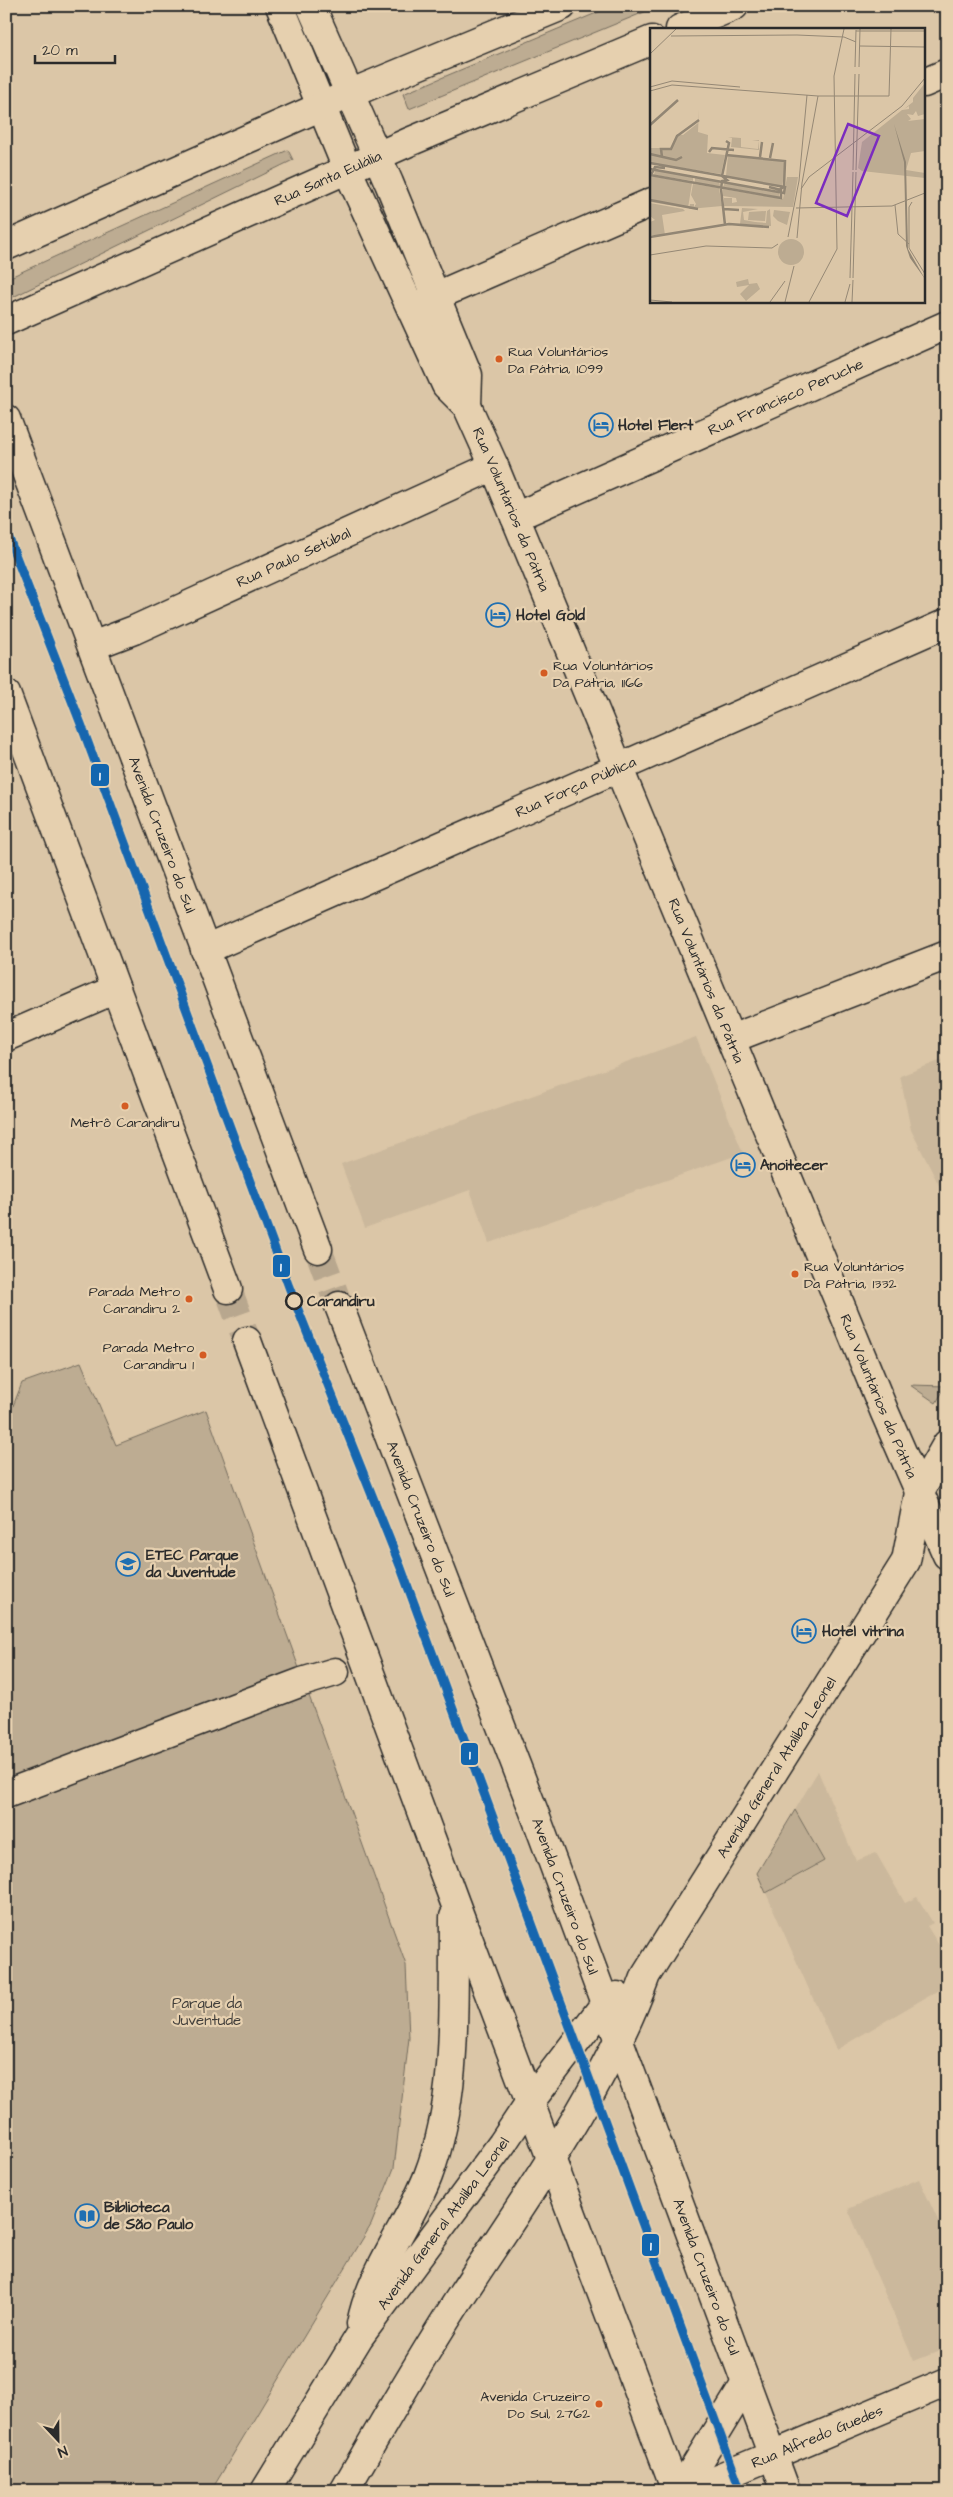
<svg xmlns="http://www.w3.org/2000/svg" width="953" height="2497" viewBox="0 0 953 2497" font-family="'Architects Daughter',sans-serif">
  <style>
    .built { fill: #cbb89c }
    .green { fill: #bdac92; stroke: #746c5e }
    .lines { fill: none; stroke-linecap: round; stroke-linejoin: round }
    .major-tunnel { stroke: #b8a78e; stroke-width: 28; stroke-dasharray: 28 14; stroke-linecap: butt }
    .minor-casing { stroke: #2b2b2b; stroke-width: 31 }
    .major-casing { stroke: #2b2b2b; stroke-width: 31 }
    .minor { stroke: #e6d0af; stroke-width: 28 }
    .major { stroke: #e6d0af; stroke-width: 28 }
    .metro-1-casing { stroke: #e6d0af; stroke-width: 12 }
    .metro-1 { stroke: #1266af; stroke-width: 9 }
    .bus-dot { fill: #d45c23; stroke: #e6d0af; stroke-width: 2 }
    .stop-dot { fill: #e6d0af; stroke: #2b2b2b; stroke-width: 2.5 }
    .labels { text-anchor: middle; stroke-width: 4.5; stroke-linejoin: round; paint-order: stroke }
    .bus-label { font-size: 14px; fill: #2b2b2b; stroke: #e6d0af; text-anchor: start }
    .street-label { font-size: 15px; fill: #2b2b2b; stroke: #e6d0af }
    .poi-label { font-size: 15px; font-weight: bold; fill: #2b2b2b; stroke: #e6d0af; text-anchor: start }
    .stop-label { font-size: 15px; font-weight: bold; fill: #2b2b2b; stroke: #e6d0af; text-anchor: start }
    .park-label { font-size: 15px; fill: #413e3a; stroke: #e6d0af }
    .inset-river { fill: none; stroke: #928674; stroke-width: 2.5 }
    .inset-road { fill: none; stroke: #958875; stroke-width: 1 }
    .view { fill: #7b2cbf; fill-opacity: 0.15; stroke: #7b2cbf; stroke-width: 2.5 }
    .inset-edge { fill: none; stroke: #2b2b2b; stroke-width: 2.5 }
    .line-badge { stroke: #e6d0af; stroke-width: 2 }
    .badge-label { font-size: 14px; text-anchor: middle; font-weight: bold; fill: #fff }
  </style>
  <rect width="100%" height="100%" fill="#dbc6a7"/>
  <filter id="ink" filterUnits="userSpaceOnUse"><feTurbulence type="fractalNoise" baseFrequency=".02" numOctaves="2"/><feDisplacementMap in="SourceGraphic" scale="10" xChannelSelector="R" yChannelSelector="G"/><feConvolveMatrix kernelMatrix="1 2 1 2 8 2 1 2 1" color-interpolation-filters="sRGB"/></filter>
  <g filter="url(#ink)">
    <path class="built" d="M696,1037L743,1153L489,1243L470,1190L365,1228L341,1164Z
      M947,1058V1196L945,1197L911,1130L900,1076Z
      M818,1771L856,1861L876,1853L905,1903L917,1897L933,1923L927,1926L947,1958V1985L836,2050L766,1893L824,1861L795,1810Z
      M919,2179L947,2240V2348L914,2361L848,2209Z"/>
    <path class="green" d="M613,6H659L409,109L403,94Z
      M288,150L293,160L13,297L6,279Z
      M81,1362L116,1445L206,1410L406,1965L409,2038L394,2168L371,2225L211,2491H6V1424L22,1383Z
      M910,1385L946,1386L936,1403Z
      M795,1810L824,1861L766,1893L757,1873Z"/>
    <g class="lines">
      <path class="major-tunnel" d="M318,1249L339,1306
        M228,1289L247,1341"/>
      <g class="minor-casing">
        <g id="minor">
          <path d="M924,83L947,73"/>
          <path d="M434,297L652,202"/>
          <path id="s1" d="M515,517L947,325"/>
          <path id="s2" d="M92,646L134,630L494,466"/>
          <path id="s3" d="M205,950L947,623"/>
          <path d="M6,1037L116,989"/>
          <path d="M731,1039L947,955"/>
          <path d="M6,1794L302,1682L335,1672"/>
          <path id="s4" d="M687,2491L947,2382"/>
        </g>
      </g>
      <g class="major-casing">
        <g id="major">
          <path id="s5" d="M280,6L348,171L446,385L467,406L494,466L885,1413L947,1555"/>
          <path d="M311,6L389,183L468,375L467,406"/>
          <path d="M680,29L734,6"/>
          <path d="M6,246L349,94L562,6"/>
          <path id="s6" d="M6,321L409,142L652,40"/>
          <path id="s7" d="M6,419L318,1249"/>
          <path d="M6,694L228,1289"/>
          <path id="s8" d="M339,1306L536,1817L786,2491"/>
          <path d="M247,1341L455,1903L676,2491"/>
          <path d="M361,2324C372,2269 408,2227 428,2176C459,2095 453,2003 454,1917"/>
          <path id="s9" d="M265,2491L359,2337L502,2144L530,2102L605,2004L617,1996"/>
          <path id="s10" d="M344,2491C383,2424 421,2357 463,2293C528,2194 606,2086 646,1975L906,1561L919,1493L947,1444"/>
          <path d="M680,2491L746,2383"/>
        </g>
      </g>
      <use href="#minor" class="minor"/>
      <use href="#major" class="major"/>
      <g class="metro-1-casing">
        <path id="metro-1" d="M6,531L81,724L289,1287L401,1568L741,2491"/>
      </g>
      <use href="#metro-1" class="metro-1"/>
    </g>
  </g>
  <defs>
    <g id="hotel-ring" transform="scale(1.25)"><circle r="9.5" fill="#e6d0af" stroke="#1f6fb2" stroke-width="1.5"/><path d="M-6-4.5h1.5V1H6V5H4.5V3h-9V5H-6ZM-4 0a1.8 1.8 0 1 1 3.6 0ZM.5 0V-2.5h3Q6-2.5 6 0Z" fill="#1f6fb2"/></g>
    <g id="university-ring" transform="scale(1.25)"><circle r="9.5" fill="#e6d0af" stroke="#1f6fb2" stroke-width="1.5"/><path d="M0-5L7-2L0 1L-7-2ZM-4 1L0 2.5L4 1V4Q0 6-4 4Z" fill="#1f6fb2"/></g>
    <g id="library-ring" transform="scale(1.25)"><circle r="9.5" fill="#e6d0af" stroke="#1f6fb2" stroke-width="1.5"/><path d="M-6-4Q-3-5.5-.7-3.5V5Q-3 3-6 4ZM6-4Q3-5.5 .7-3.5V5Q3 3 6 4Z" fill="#1f6fb2"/></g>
  </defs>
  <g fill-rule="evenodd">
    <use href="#hotel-ring" x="601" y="425"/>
    <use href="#hotel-ring" x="498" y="615"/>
    <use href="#hotel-ring" x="743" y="1165"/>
    <use href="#university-ring" x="128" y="1564"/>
    <use href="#hotel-ring" x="804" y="1631"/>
    <use href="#library-ring" x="87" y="2216"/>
  </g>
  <g class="bus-dot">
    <circle cx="499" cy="359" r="4.5"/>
    <circle cx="544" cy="673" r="4.5"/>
    <circle cx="125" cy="1106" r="4.5"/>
    <circle cx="795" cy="1274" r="4.5"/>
    <circle cx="189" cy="1299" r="4.5"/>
    <circle cx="203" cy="1355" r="4.5"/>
    <circle cx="599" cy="2404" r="4.5"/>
  </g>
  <circle class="stop-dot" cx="294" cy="1301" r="8"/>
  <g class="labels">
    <g class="bus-label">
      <text x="508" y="356">Rua Voluntários<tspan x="508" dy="17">Da Pátria, 1099</tspan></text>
      <text x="553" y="670">Rua Voluntários<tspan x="553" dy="17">Da Pátria, 1166</tspan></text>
      <text x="125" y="1127" text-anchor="middle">Metrô Carandiru</text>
      <text x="804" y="1271">Rua Voluntários<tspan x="804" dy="17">Da Pátria, 1332</tspan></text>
      <text x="180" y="1296" text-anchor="end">Parada Metro<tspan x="180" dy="17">Carandiru 2</tspan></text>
      <text x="194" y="1352" text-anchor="end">Parada Metro<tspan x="194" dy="17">Carandiru 1</tspan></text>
      <text x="590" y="2401" text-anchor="end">Avenida Cruzeiro<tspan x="590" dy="17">Do Sul, 2762</tspan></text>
    </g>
    <g class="street-label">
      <text dy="5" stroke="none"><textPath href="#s6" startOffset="352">Rua Santa Eulália</textPath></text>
      <text dy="5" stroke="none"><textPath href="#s1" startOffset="296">Rua Francisco Peruche</textPath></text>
      <text dy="5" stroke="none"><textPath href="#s5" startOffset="556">Rua Voluntários da Pátria</textPath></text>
      <text dy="5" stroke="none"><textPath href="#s2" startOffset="220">Rua Paulo Setúbal</textPath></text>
      <text dy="5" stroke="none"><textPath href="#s3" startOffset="405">Rua Força Pública</textPath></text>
      <text dy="5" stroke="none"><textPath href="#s7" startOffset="444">Avenida Cruzeiro do Sul</textPath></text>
      <text dy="5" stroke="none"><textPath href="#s5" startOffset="1066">Rua Voluntários da Pátria</textPath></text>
      <text dy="5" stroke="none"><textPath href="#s5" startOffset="1516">Rua Voluntários da Pátria</textPath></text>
      <text dy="5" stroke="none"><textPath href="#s8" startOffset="228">Avenida Cruzeiro do Sul</textPath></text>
      <text dy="5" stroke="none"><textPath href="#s10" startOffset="844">Avenida General Ataliba Leonel</textPath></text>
      <text dy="5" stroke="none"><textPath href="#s8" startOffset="632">Avenida Cruzeiro do Sul</textPath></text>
      <text dy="5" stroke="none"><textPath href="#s9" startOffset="322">Avenida General Ataliba Leonel</textPath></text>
      <text dy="5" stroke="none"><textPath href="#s8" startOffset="1038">Avenida Cruzeiro do Sul</textPath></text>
      <text dy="5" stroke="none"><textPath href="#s4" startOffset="141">Rua Alfredo Guedes</textPath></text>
    </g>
    <g class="poi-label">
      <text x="618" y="430">Hotel Flert</text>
      <text x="516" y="620">Hotel Gold</text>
      <text x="760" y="1170">Anoitecer</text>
      <text x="146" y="1560">ETEC Parque<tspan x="146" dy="17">da Juventude</tspan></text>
      <text x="822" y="1636">Hotel vitrina</text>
      <text x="104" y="2212">Biblioteca<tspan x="104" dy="17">de São Paulo</tspan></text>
    </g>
    <g class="stop-label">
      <text x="307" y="1306">Carandiru</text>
    </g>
    <g class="park-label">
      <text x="207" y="2008">Parque da<tspan x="207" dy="17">Juventude</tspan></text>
    </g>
  </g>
  <g transform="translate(650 28)">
    <rect width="275" height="275" fill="#dbc6a7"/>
    <path d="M275,55V86L268,88L266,83L263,87L257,86L261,91L258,93L275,91V123L261,125L256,142L275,145V150L212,143L208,140L212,114L252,82L259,81V78L254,81L263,74V70ZM49,82L48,104L58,107L57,125L75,127L71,146L0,135V120H21L27,106L33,107L48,95ZM78,109L91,110V119L108,121L109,113L102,112H109V122L81,119L82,110ZM78,127L133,133L136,138L132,158L76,148ZM5,142L43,149V153L4,147ZM0,148L42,155L38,180L0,174ZM45,149L69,153L70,158L45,155ZM137,149H148L143,179L74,178V170H82V175L87,174L86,170L73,168V161L133,171ZM75,154L129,164V169L73,159ZM43,156L69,160L72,178L39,181L40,176H44V179L46,176L41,167ZM0,175L33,181L35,183L12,187L15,207H1L0,194L5,192L0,188ZM92,180L108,181L93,184L94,192L105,194L116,195L117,183L120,181L121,198L90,196ZM124,182L140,184L137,197L128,193L123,188ZM116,183L115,193L98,192L99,184ZM128 224a13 13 0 1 1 26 0a13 13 0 1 1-26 0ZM98,251L99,256L107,255L110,261L96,273L90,266L99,257L87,259L86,254Z" fill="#bdac92"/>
    <path d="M244,96L256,134L258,221L275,251L260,230L256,218L254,134Z" fill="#928674"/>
    <path class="inset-river" d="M0,97L28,72M62,120L59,124L62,120L84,122M0,126L26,132L32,129M76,127L135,133L134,159L130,161M12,129L11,121H21L27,108L49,92M110,129L112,114M120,130L123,115M0,135L135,159L134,165L0,141M0,147L131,170V162L119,159M1,147L5,139L15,140M0,172L48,181M74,181L89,182M75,197L71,161L72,153L77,152L72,148L79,115L76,113M0,209L79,196L119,199"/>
    <path class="inset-road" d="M206,3H275M21,8L147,7L194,9L206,14M210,18L275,19M0,26L26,1M205,39L206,2M209,39L210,1M0,59L22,53L90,59M0,63L22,57L168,68H239L241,1M203,142L205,46M206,142L209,46M151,161L159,149L252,78L275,50M262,174L259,179V220L275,246M245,177L248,206L259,216M146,180L242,178L275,165M138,209L149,153L157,67M147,210L152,155L168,68M0,227L56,218L122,220L128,216M200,250L203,144M203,250L206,144M0,272L22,274M120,274L135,253M135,274L144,238M159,274L187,221L184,48L194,1M195,274L200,256M202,274L203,252"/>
    <path class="view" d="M198,96L229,108L197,188L166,175Z"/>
    <rect width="275" height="275" class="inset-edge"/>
  </g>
  <g class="line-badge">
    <rect x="90" y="763" width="20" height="24" rx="5" fill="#1266af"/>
    <rect x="272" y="1254" width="19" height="24" rx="5" fill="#1266af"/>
    <rect x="460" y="1742" width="19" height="24" rx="5" fill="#1266af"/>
    <rect x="641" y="2233" width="19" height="24" rx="5" fill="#1266af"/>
  </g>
  <g class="badge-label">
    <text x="100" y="780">1</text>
    <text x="281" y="1271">1</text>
    <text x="470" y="1759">1</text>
    <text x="651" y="2250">1</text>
  </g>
  <rect width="953" height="2497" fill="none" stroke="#e6d0af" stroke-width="25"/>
  <rect x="12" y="12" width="928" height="2472" fill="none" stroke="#2b2b2b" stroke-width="2" filter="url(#ink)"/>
  <g transform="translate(58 2440) rotate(158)" stroke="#e6d0af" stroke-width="4" paint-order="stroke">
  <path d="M0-4L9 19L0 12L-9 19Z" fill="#2b2b2b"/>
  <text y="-8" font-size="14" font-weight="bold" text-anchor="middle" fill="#2b2b2b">N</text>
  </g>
  <path d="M35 55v8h80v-8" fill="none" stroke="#2b2b2b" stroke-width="2.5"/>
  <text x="42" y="55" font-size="15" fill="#2b2b2b" stroke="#e6d0af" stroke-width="4" paint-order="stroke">20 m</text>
</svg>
